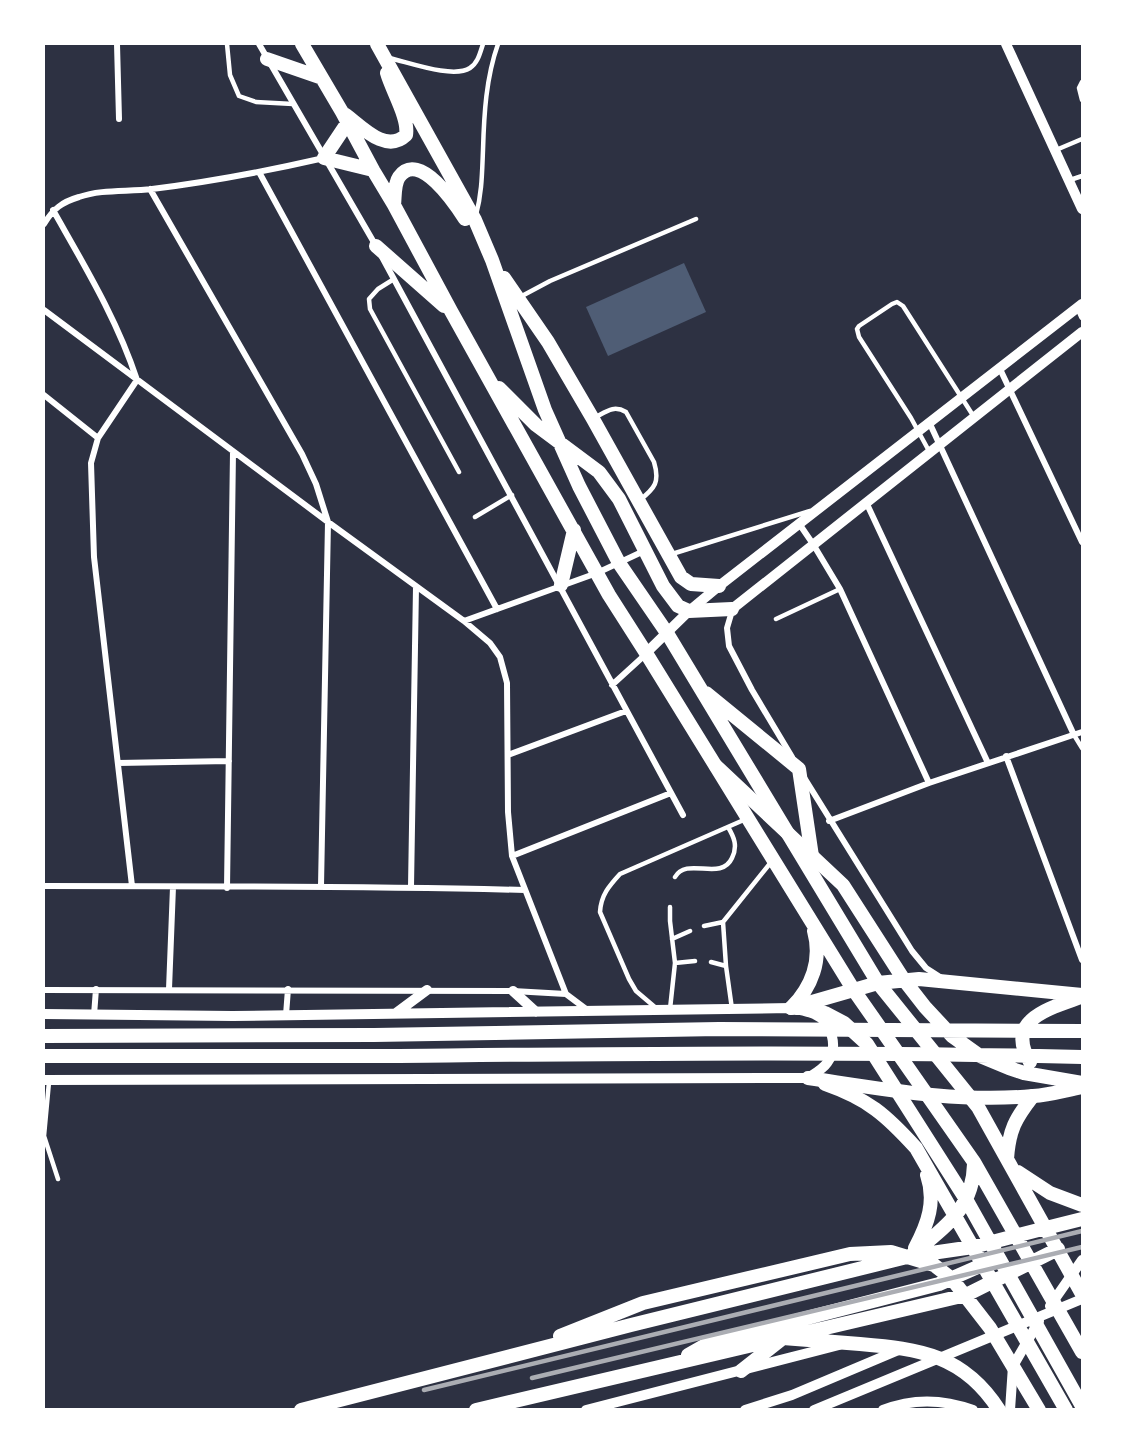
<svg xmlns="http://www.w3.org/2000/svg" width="1126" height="1453" viewBox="0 0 1126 1453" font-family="'Titillium Web',sans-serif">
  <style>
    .water { fill: #4f5d75 }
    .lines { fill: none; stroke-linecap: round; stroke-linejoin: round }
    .service { stroke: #fff; stroke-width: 4.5 }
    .minor { stroke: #fff; stroke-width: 6 }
    .tertiary { stroke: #fff; stroke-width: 10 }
    .primary { stroke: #fff; stroke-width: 14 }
    .trunk { stroke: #fff; stroke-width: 14 }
    .rail { stroke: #abadb3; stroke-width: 4.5 }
  </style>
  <rect width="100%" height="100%" fill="#2d3142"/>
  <path class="water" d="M684,263L706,312L608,356L586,307Z"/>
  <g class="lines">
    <path class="service" d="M227,44L230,75L239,96L256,102L293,104
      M389,58C408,62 453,79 470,68C478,63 480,53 483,44
      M1082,82L1079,88L1082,100
      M1056,150L1082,139
      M1070,180L1082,176
      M476,215C482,193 482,173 483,150C484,114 486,78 498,44
      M394,279L378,289L369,299L370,309L459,472
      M520,297L550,281L696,219
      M596,417C607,411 614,405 626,412L654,462C660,482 655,488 640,500
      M929,451L911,418L859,337L857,329L859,326L892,304L897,302L903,306L974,417
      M475,517L512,495
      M672,554L810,511
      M776,619L840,589
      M1074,735L1082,748
      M675,877C687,856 721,882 732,858C738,846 734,837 728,827
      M704,926L723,922
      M672,939L690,931
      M711,962L726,966
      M675,963L695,961
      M656,1008L636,991L629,979L600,912C601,895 609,886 620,874L746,819
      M670,1009L675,963L670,921V907
      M732,1009L726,966L723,922L772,861
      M49,1082L44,1136L58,1179"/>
    <path class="minor" d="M117,44L119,119
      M259,44L376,246
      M259,172L497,609
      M150,189L302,454L316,484L328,522L321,886
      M53,210C84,265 117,319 137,380L98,438L91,463L94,557L132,886
      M44,224C53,209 62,202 79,197C102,189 127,192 152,189C209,182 267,171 324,158
      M382,257C483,443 583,629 683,815
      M1078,308L1082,317
      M44,310L328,522L464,621L490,643L500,657L507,683L508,812L512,856L566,994
      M1000,369L1082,542
      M44,395L98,438
      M930,424L1074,735
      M866,502L988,763
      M800,525L813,544L840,589L929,783
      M732,611L727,628L729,646L752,690L792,757
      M464,621L597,573L644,551
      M612,685L646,654
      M508,755L626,711
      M1006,756L1082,960
      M118,763L229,761
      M805,779L912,951L926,968L940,977
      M829,821L929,783L1082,732
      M512,856L671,793
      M44,886C204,886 364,886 525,890
      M411,887L416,587
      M227,888L233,452
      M169,989L173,887
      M44,990L513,991L566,994L586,1009
      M94,1015L96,989
      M286,1015L288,989"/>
    <path class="tertiary" d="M1006,44L1082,209
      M732,609L1082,332
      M646,653L689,611L719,586L1082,304
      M513,991L536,1012
      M396,1013L427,990
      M44,1014L233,1016L791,1008C798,1010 807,1011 814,1014C832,1022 839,1047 827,1063C823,1069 814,1074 808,1078L44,1080
      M1050,1306L1082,1260
      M586,1410L839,1345
      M745,1410L792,1395L901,1349
      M814,1410L1082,1299
      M883,1410C913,1398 943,1399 973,1410
      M1010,1410L1013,1366L1039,1321"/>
    <path class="primary" d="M302,44L342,112L373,170L394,205L451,311L609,595L646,653L853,989L974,1162L1082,1352
      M377,44L475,220L492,260L545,410L579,486L619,563L667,633L878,983L978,1107L1082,1294
      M267,59L322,78
      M346,115C362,127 386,154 406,135C409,118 392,91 387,73
      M348,122L324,158L373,170
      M394,205C395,197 394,184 399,177C419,149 456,205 465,219
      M376,246L444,306
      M504,278L548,342L593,419L681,577L691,584L719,586
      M499,388L536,425L599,472L619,499L663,586L678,606L689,611L732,609
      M561,585L574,530
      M706,693L799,769L813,863
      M791,1008C812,987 822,960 814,931
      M796,1008H811L825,1013L844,1023L867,1044L967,1201L1082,1406
      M825,1084C868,1099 886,1115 916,1148L1066,1410
      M1007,1159C1009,1130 1015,1119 1033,1096
      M1018,1172L1050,1193L1082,1205
      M915,1248C928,1224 936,1201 927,1175
      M911,1256C943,1227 973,1211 974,1164
      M560,1336L643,1303L850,1254L891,1252L934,1265L952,1279L990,1328L1039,1410
      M688,1355L709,1343L939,1284L989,1262
      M741,1371L783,1338C809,1340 834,1342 860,1344C920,1349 964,1355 999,1410
      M301,1410L631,1325L911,1256L973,1247L1046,1228
      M476,1410L966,1295L1058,1249"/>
    <path class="trunk" d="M716,766L843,885L904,980L925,1007L952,1036L980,1056L1009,1068L1024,1073L1082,1083
      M791,1008L878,983L919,979L1082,995
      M44,1036L374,1035L719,1029L1082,1031
      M44,1056C155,1056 266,1057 378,1056C613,1054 848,1051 1082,1057
      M1030,1062C1004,1019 1051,1008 1081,997
      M808,1078C883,1089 957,1103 1033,1096C1050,1095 1066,1090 1082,1087
      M1046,1228L1082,1219"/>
    <path class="rail" d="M532,1378L1082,1247
      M424,1390L1082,1231"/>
  </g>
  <rect width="1126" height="1453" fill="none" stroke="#ffffff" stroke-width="90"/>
</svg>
